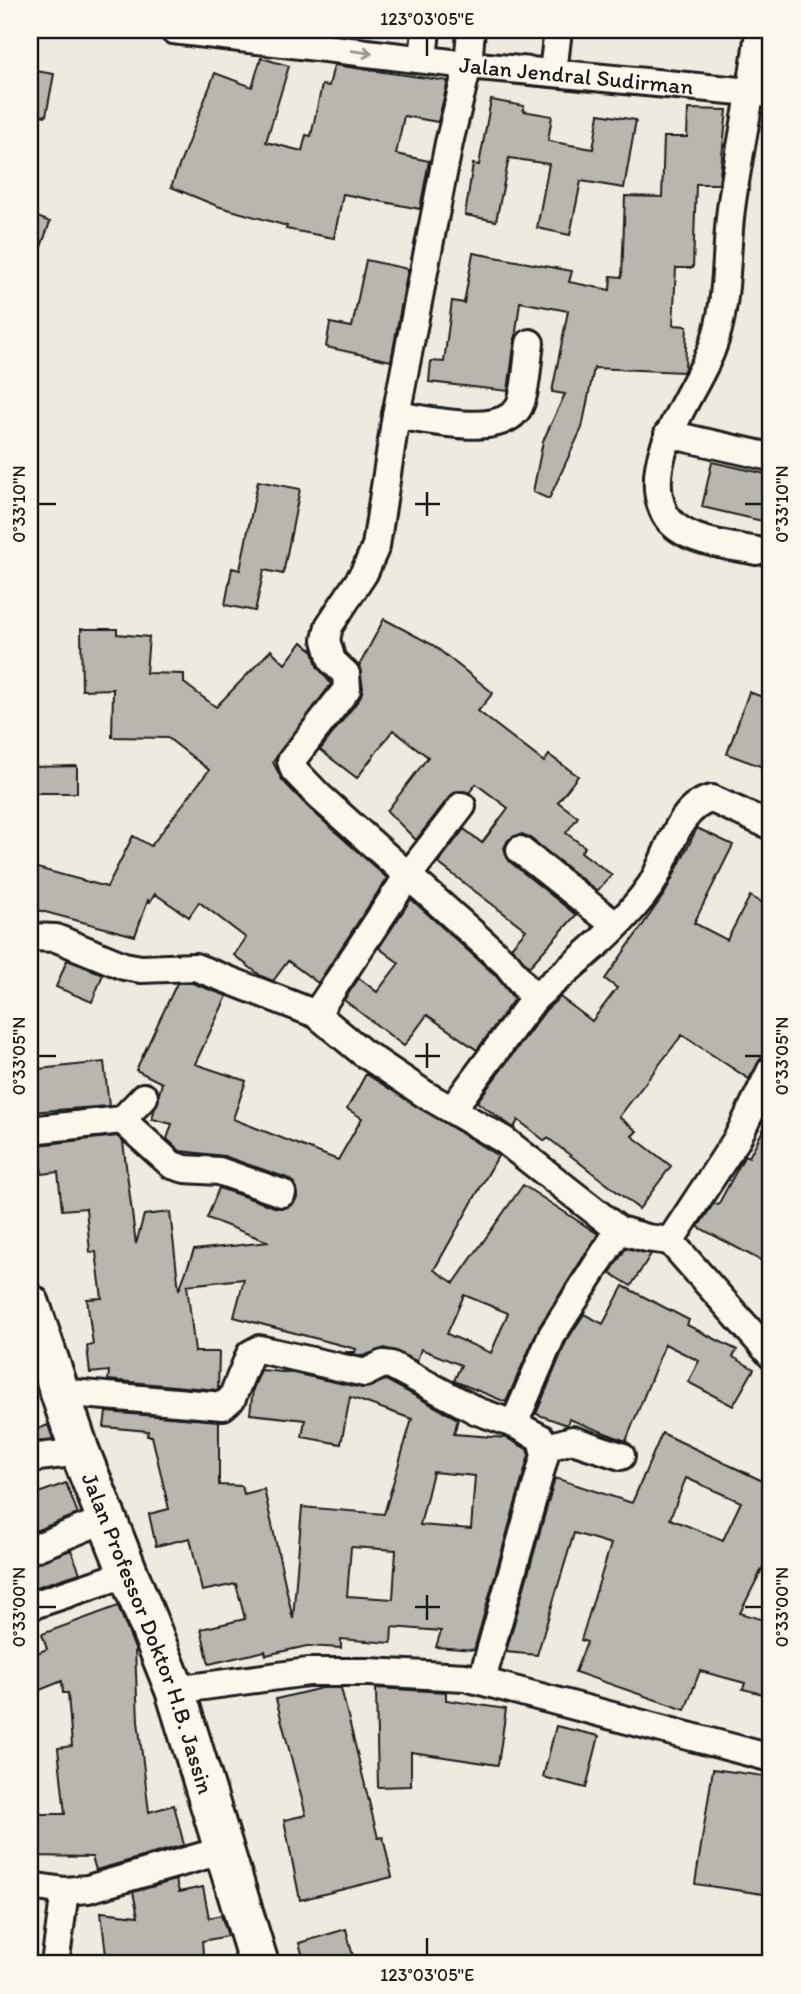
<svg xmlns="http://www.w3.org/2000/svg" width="801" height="1994" viewBox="0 0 801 1994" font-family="Itim,sans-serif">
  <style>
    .building { fill: #b9b6af; stroke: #1c1c1c; stroke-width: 2; fill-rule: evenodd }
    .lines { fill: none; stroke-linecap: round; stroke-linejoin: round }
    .minor-casing { stroke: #1c1c1c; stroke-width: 32 }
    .highway-casing { stroke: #1c1c1c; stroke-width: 44 }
    .minor { stroke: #fbf7ec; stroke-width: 26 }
    .highway { stroke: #fbf7ec; stroke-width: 38 }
    .oneway { stroke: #97948e }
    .ticks { fill: none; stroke: #1c1c1c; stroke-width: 2.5 }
    .labels { text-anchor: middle; stroke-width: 5; stroke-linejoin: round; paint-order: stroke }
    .street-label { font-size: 23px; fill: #1c1c1c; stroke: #fbf7ec }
    .neatline { fill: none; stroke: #1c1c1c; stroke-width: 2.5 }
    .ticks-label { font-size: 18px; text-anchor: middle; fill: #1c1c1c }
  </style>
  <rect width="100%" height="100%" fill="#eeeadf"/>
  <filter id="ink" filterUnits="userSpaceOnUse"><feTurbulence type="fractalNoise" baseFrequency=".0143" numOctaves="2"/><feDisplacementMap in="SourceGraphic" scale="14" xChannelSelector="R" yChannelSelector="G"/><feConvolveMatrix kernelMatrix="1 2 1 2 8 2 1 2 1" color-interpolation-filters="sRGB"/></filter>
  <g filter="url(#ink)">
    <path class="building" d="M261,58L289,66L266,142L302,151L306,135L311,136L322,85L329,86L334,65L448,81L438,122L404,116L396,154L429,161L420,209L343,194L334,238L286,229L287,226L217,206L171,187L215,73L252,87Z
      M30,70L54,74L46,116L30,114Z
      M491,100L524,106L523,111L552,116L548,141L593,149L599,114L636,120L624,188L581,181L570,235L537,228L549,164L509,158L496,221L465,215L473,164L479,165Z
      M688,109L727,110L719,184H696L693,268H676L673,325L687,326L685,368L683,372L594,368L582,428L549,499L533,492L543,441L565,394L552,392L568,311L520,302L508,391L429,382L431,361L444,362L452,301L464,303L473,253L572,271L569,282L610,290L611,276L622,277L625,196L662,197L664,137H687Z
      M30,214L50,222L32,272L30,271Z
      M366,260L408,269L391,361L326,347L330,323L352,327Z
      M712,462L771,475V523L702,507Z
      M258,481L300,489L283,574L264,570L255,611L225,605L232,568L240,570Z
      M384,619L433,645L493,693L478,711L544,762L549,755L578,776L558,802L578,817L566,833L585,847L581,852L612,875L597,891L529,837L522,834L508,840L504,848L510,862L576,915L529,967L511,947L526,930L438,863L464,829L482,843L508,808L476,784L469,793L457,791L450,796L416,840L387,811L428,757L393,730L357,778L320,750L360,698L363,688L359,666Z
      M81,629H117V634L149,637L146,673L184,674V683L216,707L271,650L285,664L302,642L313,651L317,666L331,684L273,762L282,780L309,808L387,878L318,983L288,961L273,981L261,976L234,955L246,938L199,902L189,917L155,894L150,902L148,900L135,936L30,908V866L107,887L133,836L151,846L209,770L168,738L112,737L113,689L82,690Z
      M749,692L771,700V770L727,754Z
      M77,766V793H30V767Z
      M697,828L733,845L694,923L727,940L750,896L771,907V1054L762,1057L749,1079L682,1035L619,1117L637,1131L632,1136L671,1166L639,1209L548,1138L545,1141L518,1120L514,1128L477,1102L546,1010L560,997L592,1021L617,988L605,979L665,893Z
      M411,899L495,975L514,999L477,1050L427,1015L404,1046L344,1000L359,978L377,992L399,963L379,948Z
      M67,960L103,974L92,1002L56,987Z
      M177,983H192L227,996L195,1064L246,1081L233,1119L338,1160L362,1118L347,1109L366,1074L498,1156L434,1270L454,1283L523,1185L598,1234L539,1327L506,1402L454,1381L461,1365L421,1349L417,1361L385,1348L363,1356L345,1352H355L356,1349L234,1317L244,1279L187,1285L195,1352H219L218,1390L108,1380L109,1371L90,1373L87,1346L93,1345L87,1299L102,1298L96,1252H90L86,1208L62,1210L58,1172L42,1174L38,1145L117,1136L123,1142L136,1244L144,1215L170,1212L179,1290L194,1250L269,1242L207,1218L219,1188L277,1208L292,1205L297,1198L294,1183L287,1178L224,1156L180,1151L167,1139L172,1124L152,1119L162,1083L136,1070ZM464,1295L508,1313L491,1353L447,1334Z
      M104,1062L109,1106L30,1112V1070Z
      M771,1115V1266L698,1227L714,1203L718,1205L745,1155L749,1157Z
      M626,1248L651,1254L631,1286L610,1273Z
      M623,1286L689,1320L687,1325L737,1350L733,1357L754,1369L733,1406L688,1382L699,1361L665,1344L626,1441L569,1419L567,1425L536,1414L566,1342L584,1314L603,1324Z
      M261,1370L293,1373L362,1388L386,1380L458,1419L454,1434L507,1438L527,1449L529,1455L474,1650L436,1647L441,1631L392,1627L391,1643L341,1639V1648L307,1646L266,1655L265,1651L209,1664L201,1629L245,1619L236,1584L202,1591L190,1538L156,1546L149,1514L169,1509L152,1436H147L148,1431L104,1427L106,1412L219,1421V1485L242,1486L244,1494L264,1489L293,1619L302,1507L384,1514L412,1419L350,1397L341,1444L302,1437L305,1420L250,1414L253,1389ZM433,1472L475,1476L471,1529L420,1525ZM351,1547L396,1550L393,1599L347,1596Z
      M48,1425L53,1439L30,1442V1432Z
      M662,1433L771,1485V1551L740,1613L771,1622V1696L743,1689L745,1683L700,1671L685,1710L575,1672L587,1642L581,1640L611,1544L574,1533L537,1655L506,1652L555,1478L632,1503ZM686,1478L741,1502L723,1540L670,1519Z
      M66,1483L78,1514L30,1533V1496Z
      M71,1550L80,1573L30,1589V1565Z
      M118,1606L135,1649L138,1721L149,1812L174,1805L184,1845L96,1870L92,1857L30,1856V1814H65L58,1748L72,1746L68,1693H63L62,1681L30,1694V1656L47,1649L42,1634Z
      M322,1688H341L378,1838L383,1837L392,1877L300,1900L284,1820L306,1815L276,1699Z
      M376,1688L446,1692V1700L506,1709L498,1765L411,1752V1786L378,1787Z
      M556,1726L599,1736L586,1788L543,1777Z
      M713,1769L771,1777V1838L763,1894L695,1884Z
      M176,1880L179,1892L203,1887L209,1918L221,1915L228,1936L202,1941L204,1964H107L101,1912L138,1916L133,1892Z
      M346,1929L355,1964H305L299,1943Z"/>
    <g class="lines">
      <g class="minor-casing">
        <g id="minor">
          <path id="s1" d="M173,30L468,65L771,94"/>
          <path d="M423,59L426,30"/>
          <path d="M553,72L558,30"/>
          <path d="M396,415C427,419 508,441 521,402C527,384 527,362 530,343"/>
          <path d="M668,434L771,457"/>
          <path d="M757,551C728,545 676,542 663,510C641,458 693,396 711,351C729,306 725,256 731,209C739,149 753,90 759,30"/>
          <path d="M520,850L615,925"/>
          <path d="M30,937L56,938L124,966L141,969L195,967L316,1014L362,1052L426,1095L504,1140L619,1230L647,1238L670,1241L771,1355"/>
          <path d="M534,999C574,963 620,930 651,885C668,859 676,806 712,799L771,826"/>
          <path d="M316,1014L407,877L462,806"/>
          <path d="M453,1108L534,999L507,964L320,797L294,770L291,761L347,689L346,674L332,661L326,640L329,626L364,573L376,546L396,415L449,143L468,65L471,30"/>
          <path d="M122,1120L172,1165L185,1169L219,1171L282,1193"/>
          <path d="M30,1130L122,1120L144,1097"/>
          <path d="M670,1241L737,1139L771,1070"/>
          <path d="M59,1392L223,1406L232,1398L250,1354L259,1349L365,1373L383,1364L391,1365L477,1411L514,1424"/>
          <path d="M545,1448L572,1440L621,1456"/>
          <path d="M30,1458L80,1452"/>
          <path d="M30,1550L106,1519"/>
          <path d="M30,1606L126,1574"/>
          <path d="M482,1680L545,1455L541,1438L514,1424L552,1335L619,1230"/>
          <path d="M175,1690L308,1672H369L465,1677L771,1758"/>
          <path d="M30,1886L65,1891L88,1889L224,1850"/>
          <path d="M55,1964L65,1891"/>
        </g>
      </g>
      <g class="highway-casing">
        <g id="highway">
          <path id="s2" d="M30,1304L80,1452L175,1690L259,1964"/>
        </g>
      </g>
      <use href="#minor" class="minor"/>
      <use href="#highway" class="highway"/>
    </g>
    <defs><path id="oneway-shaft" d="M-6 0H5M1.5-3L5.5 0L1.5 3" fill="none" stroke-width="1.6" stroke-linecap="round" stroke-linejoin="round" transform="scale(1.75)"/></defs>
    <use class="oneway" href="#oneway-shaft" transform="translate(362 52) rotate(7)"/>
  </g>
  <path class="ticks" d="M427,38V56M427,492V516M38,504H56M415,504H440M745,504H762M427,1043V1068M38,1056H56M415,1056H440M745,1056H762M427,1595V1620M38,1607H56M415,1607H440M745,1607H762M427,1938V1955"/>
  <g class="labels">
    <g class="street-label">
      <text dy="8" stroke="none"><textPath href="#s1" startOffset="406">Jalan Jendral Sudirman</textPath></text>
      <text dy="8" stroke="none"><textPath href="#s2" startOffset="350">Jalan Professor Doktor H.B. Jassin</textPath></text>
    </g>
  </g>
  <rect width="801" height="1994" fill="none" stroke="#fbf7ec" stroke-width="77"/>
  <rect x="38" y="38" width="724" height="1917" class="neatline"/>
  <g class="ticks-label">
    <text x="427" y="25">123°03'05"E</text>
    <text transform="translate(19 504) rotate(-90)" y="6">0°33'10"N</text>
    <text transform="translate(782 504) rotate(-90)" y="6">0°33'10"N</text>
    <text transform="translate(19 1056) rotate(-90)" y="6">0°33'05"N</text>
    <text transform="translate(782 1056) rotate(-90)" y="6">0°33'05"N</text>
    <text transform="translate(19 1607) rotate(-90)" y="6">0°33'00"N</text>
    <text transform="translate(782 1607) rotate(-90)" y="6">0°33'00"N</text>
    <text x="427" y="1981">123°03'05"E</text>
  </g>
</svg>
